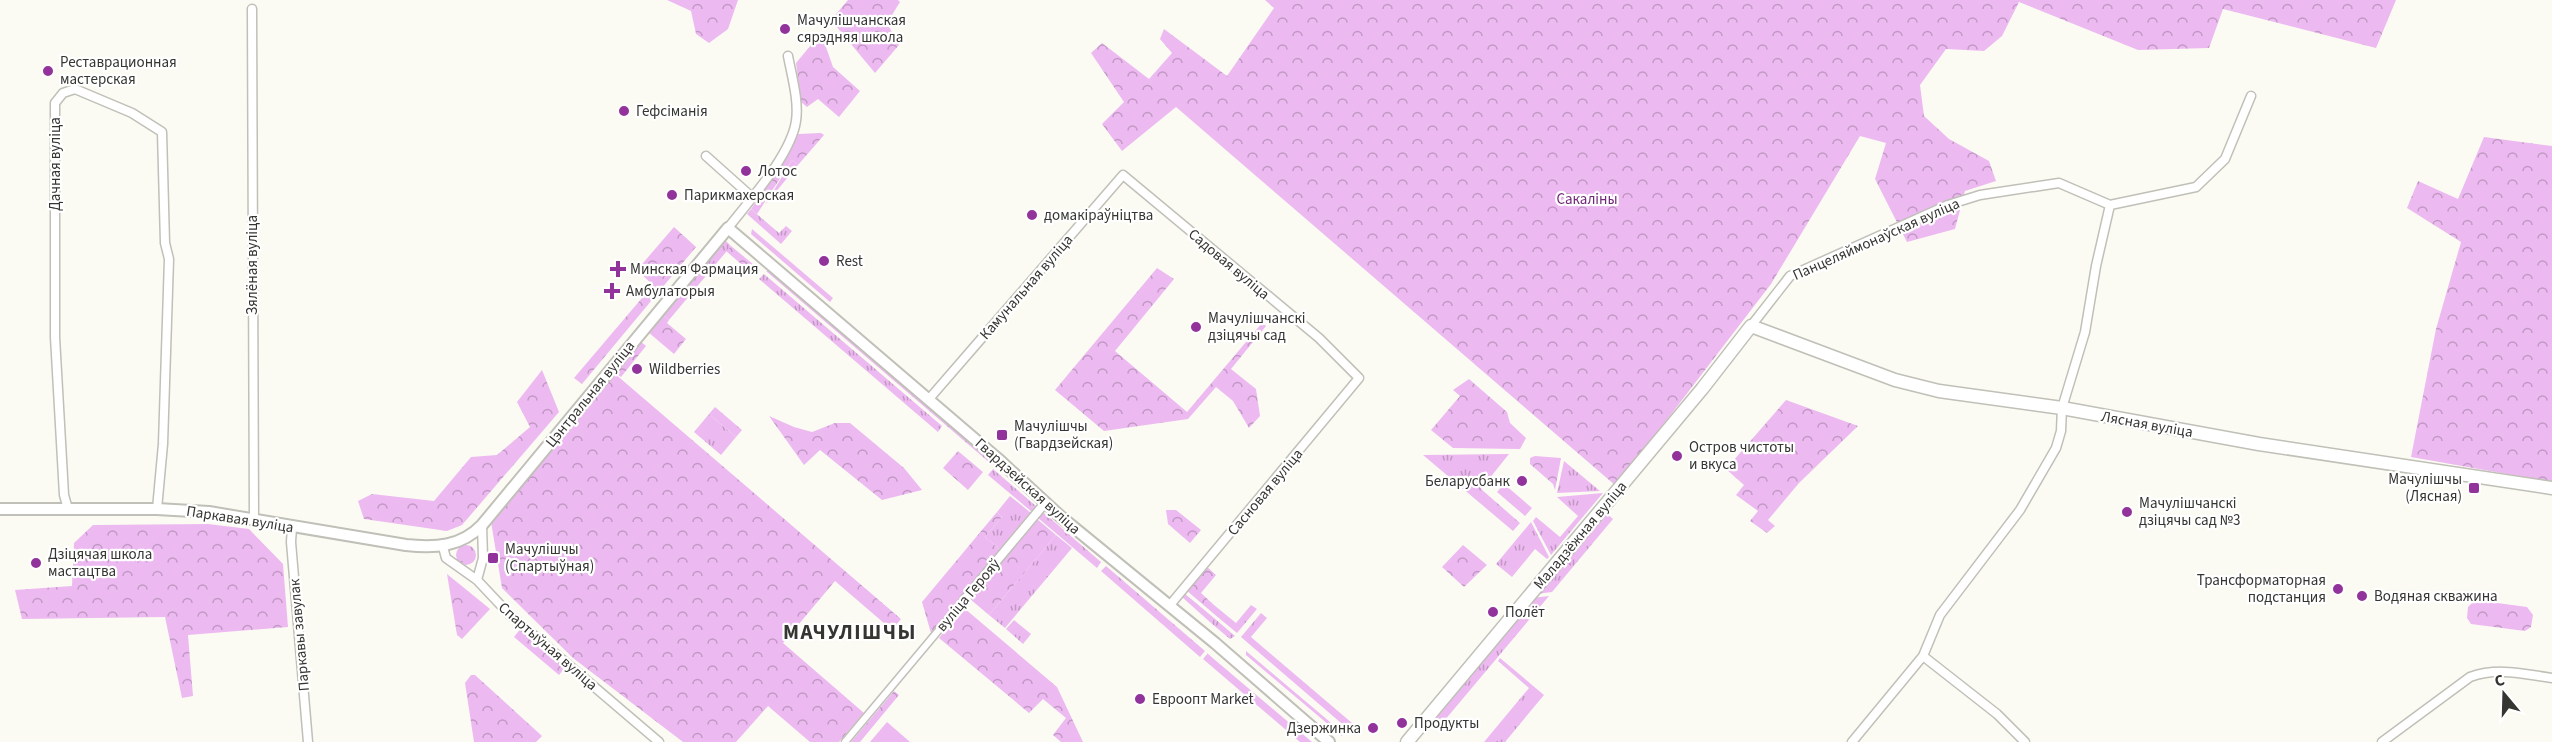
<svg xmlns="http://www.w3.org/2000/svg" width="2552" height="742" viewBox="0 0 2552 742" font-family="'Source Sans 3',sans-serif">
  <style>
    .grass { fill: url(#grass-tufts) }
    .forest { fill: url(#forest-crowns) }
    .pitch { fill: #edb9f1 }
    .lines { fill: none; stroke-linecap: round; stroke-linejoin: round }
    .pedestrian-casing { stroke: #c0c0b8; stroke-width: 9 }
    .minor-casing { stroke: #c0c0b8; stroke-width: 11 }
    .tertiary-casing { stroke: #c0c0b8; stroke-width: 14 }
    .secondary-casing { stroke: #c0c0b8; stroke-width: 15 }
    .pedestrian { stroke: #fff; stroke-width: 6 }
    .minor { stroke: #fff; stroke-width: 8 }
    .tertiary { stroke: #fff; stroke-width: 10 }
    .secondary { stroke: #fff; stroke-width: 12 }
    .poi-dot { fill: #92339b; stroke: #fff; stroke-width: 2 }
    .labels { text-anchor: middle; stroke-width: 4.5; stroke-linejoin: round; paint-order: stroke }
    .poi-label { font-size: 15px; fill: #353532; stroke: #fff; text-anchor: start }
    .street-label { font-size: 15px; fill: #353532; stroke: #fff }
    .park-label { font-size: 15px; fill: #722779; stroke: #fff }
    .district-label { font-size: 21px; font-weight: bold; letter-spacing: 1.5px; fill: #353532; stroke: #fff }
  </style>
  <defs>
    <pattern id="grass-tufts" width="24" height="20" patternUnits="userSpaceOnUse" patternTransform="scale(1.5)"><rect width="24" height="20" fill="#edb9f1"/><path d="M3 7l-1-3M5 7V3M7 7l1-3M15 17l-1-3M17 17v-4M19 17l1-3" fill="none" stroke="#c197c4"/></pattern>
    <pattern id="forest-crowns" width="20" height="18" patternUnits="userSpaceOnUse" patternTransform="scale(1.5)"><rect width="20" height="18" fill="#edb9f1"/><path d="M2 6a3 3 0 1 1 6 0M12 15a3 3 0 1 1 6 0" fill="none" stroke="#c197c4"/></pattern>
  </defs>
  <rect width="100%" height="100%" fill="#fbfbf3"/>
  <path class="grass" d="M792,160L798,165L765,205Z
    M751,209L779,233L786,226L792,231L781,244L747,214Z
    M725,240L731,246L669,320L663,315Z
    M772,270L994,459L990,463L766,271Z
    M764,274L942,426L938,432L759,279Z
    M709,414L736,437L721,455L694,432Z
    M1509,454L1481,489L1520,523L1513,531L1423,455Z
    M1564,461L1600,491L1557,493Z
    M993,469L1036,506L1032,512L988,475Z
    M1504,484L1532,508L1525,516L1497,492Z
    M1603,493L1551,555L1533,521L1536,517L1560,537L1578,516L1557,497Z
    M1010,496L1031,513L1000,550L985,537L1002,517L997,512Z
    M1043,512L1101,562L1097,568L1038,518Z
    M1605,512L1613,519L1552,592L1536,594Z
    M1531,522L1549,557L1547,559L1535,549L1512,577L1496,564Z
    M1056,535L1072,548L1005,628L989,615Z
    M456 555a10 10 0 1 1 20 0a10 10 0 1 1-20 0Z
    M1106,566L1205,651L1200,657L1101,571Z
    M1549,596L1439,727L1430,720L1532,598Z
    M1214,605L1236,623L1251,605L1257,609L1237,633L1214,614Z
    M1261,613L1267,618L1251,637L1352,723L1348,729L1241,637Z
    M1214,618L1235,636L1230,639L1211,623Z
    M1014,620L1031,634L1023,644L1006,629Z
    M1208,653V654L1312,742H1300L1203,659Z
    M1500,658L1544,695L1505,742H1484L1529,688L1498,661Z"/>
  <path class="forest" d="M667,0H738L728,29L709,43L696,34L691,11Z
    M848,0H898L900,2L887,23L899,45L875,73L831,20Z
    M1265,0H2396L2376,48L2223,9L2209,48L2138,50L2019,2L2002,36L1984,51L1946,49L1920,85L1924,116L1949,139L1989,161L1996,181L1965,191L1955,229L1907,242L1875,179L1886,143L1860,136L1771,284L1616,486L1176,107L1122,151L1102,124L1124,102L1091,53L1102,43L1149,79L1172,53L1160,39L1164,29L1227,76L1274,8Z
    M821,33L833,67L860,91L839,117L818,99L807,107L801,102L796,63Z
    M821,133L824,135L798,165L792,160L757,214L751,209L784,162L798,134Z
    M2484,137L2552,146V482L2411,457L2436,329L2461,242L2407,208L2418,181L2458,199Z
    M674,227L696,247L582,384L574,378L653,285L637,270Z
    M752,229L833,298L830,302L751,234Z
    M731,246L760,270L755,276L726,251Z
    M1157,268L1174,279L1115,351L1187,412L1262,323L1266,326L1231,369L1256,389L1260,416L1249,428L1233,401L1216,387L1188,419L1104,431L1055,390Z
    M663,315L669,320L667,323L686,339L674,354L648,332Z
    M640,341L646,346L621,377L615,372Z
    M542,370L559,412L462,525L447,531L364,519L358,501L372,494L434,501L471,457L497,455L530,427L517,402Z
    M614,373L901,619L892,630L835,581L783,643L864,713L839,742H810L768,706L736,742H683L573,658L502,588L491,522Z
    M1469,379L1507,412L1510,423L1526,438L1520,449L1453,448L1431,430L1460,396L1453,390Z
    M1786,400L1858,426L1799,483L1768,520L1775,526L1767,533L1750,521L1758,511L1736,495L1744,485L1726,469Z
    M715,407L742,430L736,437L709,414Z
    M769,416L794,427L812,432L835,423H850L904,468L922,490L882,500L820,450L804,465Z
    M958,451L983,472L968,490L943,468Z
    M1535,456L1561,458L1555,490L1553,484L1530,464V458Z
    M1166,510H1176L1201,530L1190,543L1168,524Z
    M997,512L1002,517L985,537L1000,550L931,633L922,602Z
    M1037,519L1056,535L989,615L970,599Z
    M208,524L249,529L283,564L288,627L188,635L193,696L182,698L165,617L22,619L15,590L72,586L74,543L93,525Z
    M1463,545L1487,565L1464,587L1442,567Z
    M1206,566L1216,575L1201,593L1214,605V614L1186,590Z
    M447,574L490,609L462,639L457,635Z
    M1184,593L1214,618L1211,623L1182,597Z
    M2475,600L2527,607L2533,615L2531,627L2525,631L2471,624L2467,618L2468,607Z
    M964,608L1057,687L1083,742H1061L1053,735L1066,718L1043,699L1029,713L939,638Z
    M521,628L566,666L559,675L514,637Z
    M1246,651L1343,733L1342,736L1246,655Z
    M471,675H475L542,736L536,742H474L465,683Z
    M894,691L899,695L860,742H851Z"/>
  <path class="pitch" d="M887,722L910,742H870Z"/>
  <g class="lines">
    <g class="pedestrian-casing">
      <path id="pedestrian" d="M845,742L964,600"/>
    </g>
    <g class="minor-casing">
      <path id="minor" d="M252,9L254,521
        M706,156L753,198
        M728,228C749,201 791,155 796,121C799,101 792,77 788,56
        M1751,326L1790,276L1948,205L1980,195L2059,183L2110,205L2196,187L2225,159L2251,96
        M929,399L1123,175L1319,338L1359,378L1170,605
        M68,509L64,495L55,337V103L63,93L75,89L132,113L162,132L165,243L169,259L163,444L157,509
        M292,527L291,542L308,742
        M443,547L446,558L477,580L510,615L659,742
        M477,580L483,558L482,525
        M964,600L1045,503
        M1923,656L1997,714L2025,742
        M1852,742L1923,656L1940,615L2020,510L2056,448L2061,431L2062,408L2085,332L2096,266L2110,205
        M2382,742L2470,677C2498,667 2523,674 2552,678"/>
    </g>
    <g class="tertiary-casing">
      <path id="tertiary" d="M0,509H157L209,512L406,545C435,548 461,547 482,525L728,228L998,459L1061,517L1215,643L1329,742"/>
    </g>
    <g class="secondary-casing">
      <path id="secondary" d="M1407,742L1702,389L1751,326L1895,380L1939,391L2062,408L2259,444L2552,488"/>
    </g>
    <use href="#pedestrian" class="pedestrian"/>
    <use href="#minor" class="minor"/>
    <use href="#tertiary" class="tertiary"/>
    <use href="#secondary" class="secondary"/>
  </g>
  <g class="poi-dot">
    <circle cx="785" cy="29" r="6"/>
    <circle cx="48" cy="71" r="6"/>
    <circle cx="624" cy="111" r="6"/>
    <circle cx="746" cy="171" r="6"/>
    <circle cx="672" cy="195" r="6"/>
    <circle cx="1032" cy="215" r="6"/>
    <circle cx="824" cy="261" r="6"/>
    <path d="M615 260h6v6h6v6h-6v6h-6v-6h-6v-6h6z"/>
    <path d="M609 282h6v6h6v6h-6v6h-6v-6h-6v-6h6z"/>
    <circle cx="1196" cy="327" r="6"/>
    <circle cx="637" cy="369" r="6"/>
    <rect x="996" y="429" width="12" height="12" rx="3"/>
    <circle cx="1677" cy="456" r="6"/>
    <circle cx="1522" cy="481" r="6"/>
    <rect x="2468" y="482" width="12" height="12" rx="3"/>
    <circle cx="2127" cy="512" r="6"/>
    <rect x="487" y="552" width="12" height="12" rx="3"/>
    <circle cx="36" cy="563" r="6"/>
    <circle cx="2338" cy="589" r="6"/>
    <circle cx="2362" cy="596" r="6"/>
    <circle cx="1493" cy="612" r="6"/>
    <circle cx="1140" cy="699" r="6"/>
    <circle cx="1402" cy="723" r="6"/>
    <circle cx="1373" cy="728" r="6"/>
  </g>
  <g class="labels">
    <g class="poi-label">
      <text x="797" y="25">Мачулішчанская<tspan x="797" dy="17">сярэдняя школа</tspan></text>
      <text x="60" y="67">Реставрационная<tspan x="60" dy="17">мастерская</tspan></text>
      <text x="636" y="116">Гефсіманія</text>
      <text x="758" y="176">Лотос</text>
      <text x="684" y="200">Парикмахерская</text>
      <text x="1044" y="220">домакіраўніцтва</text>
      <text x="836" y="266">Rest</text>
      <text x="630" y="274">Минская Фармация</text>
      <text x="626" y="296">Амбулаторыя</text>
      <text x="1208" y="323">Мачулішчанскі<tspan x="1208" dy="17">дзіцячы сад</tspan></text>
      <text x="649" y="374">Wildberries</text>
      <text x="1014" y="431">Мачулішчы<tspan x="1014" dy="17">(Гвардзейская)</tspan></text>
      <text x="1689" y="452">Остров чистоты<tspan x="1689" dy="17">и вкуса</tspan></text>
      <text x="2462" y="484" text-anchor="end">Мачулішчы<tspan x="2462" dy="17">(Лясная)</tspan></text>
      <text x="1510" y="486" text-anchor="end">Беларусбанк</text>
      <text x="2139" y="508">Мачулішчанскі<tspan x="2139" dy="17">дзіцячы сад №3</tspan></text>
      <text x="505" y="554">Мачулішчы<tspan x="505" dy="17">(Спартыўная)</tspan></text>
      <text x="48" y="559">Дзіцячая школа<tspan x="48" dy="17">мастацтва</tspan></text>
      <text x="2326" y="585" text-anchor="end">Трансформаторная<tspan x="2326" dy="17">подстанция</tspan></text>
      <text x="2374" y="601">Водяная скважина</text>
      <text x="1505" y="617">Полёт</text>
      <text x="1152" y="704">Евроопт Market</text>
      <text x="1414" y="728">Продукты</text>
      <text x="1361" y="733" text-anchor="end">Дзержинка</text>
    </g>
    <g class="street-label">
      <text transform="translate(55 164) rotate(-90)" y="5">Дачная вуліца</text>
      <text transform="translate(1876 239) rotate(-24)" y="5">Панцеляймонаўская вуліца</text>
      <text transform="translate(1229 264) rotate(40)" y="5">Садовая вуліца</text>
      <text transform="translate(252 265) rotate(-90)" y="5">Зялёная вуліца</text>
      <text transform="translate(1026 287) rotate(-49)" y="5">Камунальная вуліца</text>
      <text transform="translate(590 394) rotate(-51)" y="5">Цэнтральная вуліца</text>
      <text transform="translate(2147 424) rotate(10)" y="5">Лясная вуліца</text>
      <text transform="translate(1028 486) rotate(42)" y="5">Гвардзейская вуліца</text>
      <text transform="translate(1265 492) rotate(-50)" y="5">Сасновая вуліца</text>
      <text transform="translate(240 519) rotate(9)" y="5">Паркавая вуліца</text>
      <text transform="translate(1580 535) rotate(-50)" y="5">Маладзёжная вуліца</text>
      <text transform="translate(968 595) rotate(-50)" y="5">вуліца Герояў</text>
      <text transform="translate(299 635) rotate(-95)" y="5">Паркавы завулак</text>
      <text transform="translate(548 646) rotate(41)" y="5">Спартыўная вуліца</text>
    </g>
    <g class="park-label">
      <text x="1587" y="204">Сакаліны</text>
    </g>
    <g class="district-label">
      <text x="850" y="639">МАЧУЛІШЧЫ</text>
    </g>
  </g>
  <g transform="translate(2504 694) rotate(341)" stroke="#ffffff" stroke-width="4.5" paint-order="stroke">
  <path d="M0-4.5L10 22L0 15L-10 22Z" fill="#353532"/>
  <text y="-9" font-size="16" font-weight="bold" text-anchor="middle" fill="#353532">С</text>
  </g>
</svg>
